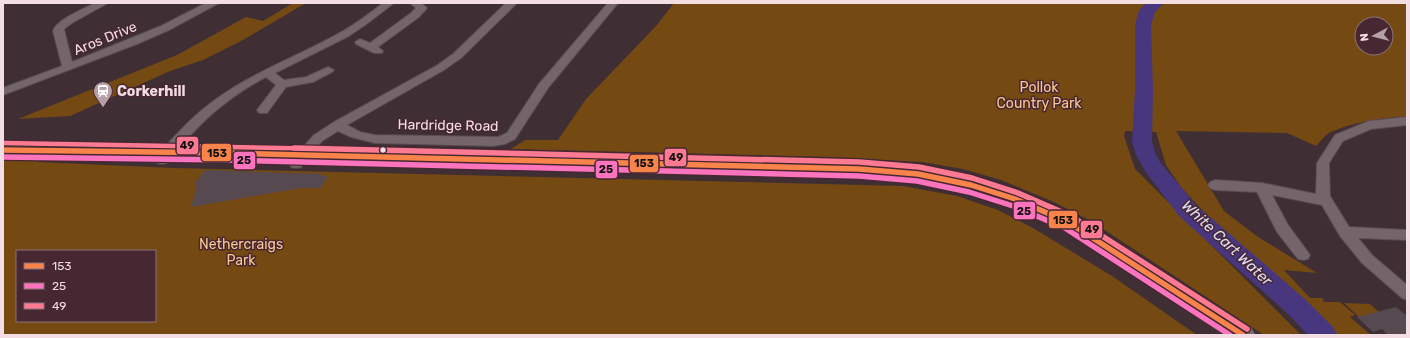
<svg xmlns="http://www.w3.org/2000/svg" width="1410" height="338" viewBox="0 0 1410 338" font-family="Rubik,sans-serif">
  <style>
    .green { fill: #754a12; fill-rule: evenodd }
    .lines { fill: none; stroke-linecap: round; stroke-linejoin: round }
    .river { fill: #48377e; fill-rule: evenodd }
    .building { fill: #564950 }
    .street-casing { stroke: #5a4b51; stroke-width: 2 }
    .secondary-casing { stroke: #5a4b51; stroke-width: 2 }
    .street { fill: #73656a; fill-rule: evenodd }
    .secondary { fill: #79696c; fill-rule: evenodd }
    .bus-1-casing { stroke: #462732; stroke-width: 8 }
    .bus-2-casing { stroke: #462732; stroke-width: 8 }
    .bus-3-far1-casing { stroke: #462732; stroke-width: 7 }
    .bus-3-casing { stroke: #462732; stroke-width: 8 }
    .bus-1 { stroke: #f8844c; stroke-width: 5.5 }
    .bus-2 { stroke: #fc73be; stroke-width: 5.5 }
    .bus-3-far1 { stroke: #fe7a93; stroke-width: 4.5 }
    .bus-3 { stroke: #fe7a93; stroke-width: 5.5 }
    .bus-dot { fill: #f3dee4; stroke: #462732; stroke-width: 1.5 }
    .labels { text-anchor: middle; stroke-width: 3; stroke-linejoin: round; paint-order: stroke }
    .street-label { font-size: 14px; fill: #f3dee4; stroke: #462732 }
    .park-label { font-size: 14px; fill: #fcc891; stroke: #462732 }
    .poi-label { font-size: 14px; font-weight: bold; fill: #f3dee4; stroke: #462732; text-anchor: start }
    .water-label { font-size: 15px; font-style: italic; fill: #e0def4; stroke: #462732 }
    .line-badge { stroke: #462732; stroke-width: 1.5 }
    .pale-badge-label { font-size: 11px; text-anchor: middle; font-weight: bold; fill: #111 }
  </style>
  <rect width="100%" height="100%" fill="#3f2e34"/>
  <path class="green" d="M293,3H306L243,40L203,60L170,71L70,116L18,119L177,55L246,17L263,21Z
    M674,3H1407V117C1388,116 1345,124 1329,133C1324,136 1320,142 1316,146L1287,133L1176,131L1224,211L1258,237L1317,273L1284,270L1310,298H1322L1324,302H1340L1355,315L1350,317L1371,335H1338L1295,292L1254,255L1212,221L1181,187L1166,165L1156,132L1125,131L1124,136L1135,169L1301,335H1264L1091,221L1054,202L1001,180L963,169L922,162L831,157L511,149L525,140H558L586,99L657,25ZM1362,24H1386V48H1362Z
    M3,155H48L37,162L174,168L903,186L957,196L998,210L1033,228L1112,276L1197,335H3ZM17,251H155V321H17Z
    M1344,303L1370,304L1379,312L1359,317Z"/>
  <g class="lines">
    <path class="river" d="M1146,3H1164L1155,12L1151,25L1153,89L1152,142L1156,155L1160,162L1195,204L1306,300L1333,327L1337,335H1308L1288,314L1179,216L1145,171L1136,155L1132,142L1135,89V25L1139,10Z"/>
  </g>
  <path class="building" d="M205,170L322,174L321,176H328L321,188H301L191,207L197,185H193Z
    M1396,307L1407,316V335H1388L1382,329L1373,332L1357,317Z"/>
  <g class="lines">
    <g class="street-casing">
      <path id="street" d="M95,3H108L72,23L64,29L72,62L161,26L206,3H219L169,30L137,44L3,95V88L62,66L53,31C57,19 84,9 95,3Z
        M383,3H394L368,23L349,36L275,73L284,80L306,77L328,67L334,70L332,72L313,82L286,87L267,113H259L257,110L276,85L266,77C224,99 196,126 167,163L162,164L157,163L156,160C161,151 169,142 177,134C225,80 283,65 343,31C357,23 370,13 383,3Z
        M410,3H421L427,8L419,17L378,47L383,51L382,53H374L356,44L355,42L360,39L370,43L411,13L416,8Z
        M506,3H517L461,58L444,70L347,125L360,132L375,135L498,137L507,133L539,84L608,3H618L548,88L515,139L505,144L493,146L375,143L351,137L338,131L322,141L301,167L296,168L291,167L290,164L291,161L314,135L334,122L436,66L453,54Z
        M1407,117V125L1371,129L1343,141L1329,163L1330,196L1349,227L1407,230V240L1358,238L1372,255L1407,285V300L1402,298L1362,263L1340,236L1322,205L1272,195L1288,225L1310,255L1308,259L1303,260L1298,259L1277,232L1257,192L1215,190L1210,188L1208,185L1210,182L1215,180L1262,183L1316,194L1317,163L1335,135L1369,121Z"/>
    </g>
    <g class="secondary-casing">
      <path id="secondary" d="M3,144L228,147L859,163L918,168L971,178L1022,194L1075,217L1251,328L1255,335H1224L1061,227L1008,204L969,191L918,180L859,175L228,159L3,156Z"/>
    </g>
    <use href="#street" class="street"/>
    <use href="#secondary" class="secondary"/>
    <g class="bus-1-casing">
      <path id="bus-1" d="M3,150L228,153L859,169L918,174L971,185L1015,199L1068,222L1243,335"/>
    </g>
    <g class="bus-2-casing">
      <path id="bus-2" d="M3,157L228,160L859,176L917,181L969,192L1013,206L1065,228L1230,335"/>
    </g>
    <g class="bus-3-far1-casing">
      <path id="bus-3-far1" d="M3,143L333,149"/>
    </g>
    <g class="bus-3-casing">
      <path id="bus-3" d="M294,148L859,162L919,167L972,178L1018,193L1071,216L1247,329"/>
    </g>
    <use href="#bus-1" class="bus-1"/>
    <use href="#bus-2" class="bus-2"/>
    <use href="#bus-3-far1" class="bus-3-far1"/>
    <use href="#bus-3" class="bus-3"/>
  </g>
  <defs>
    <g id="station-pin" transform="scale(1)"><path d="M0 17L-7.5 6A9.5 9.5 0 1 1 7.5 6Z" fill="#b4a0a6" stroke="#462732"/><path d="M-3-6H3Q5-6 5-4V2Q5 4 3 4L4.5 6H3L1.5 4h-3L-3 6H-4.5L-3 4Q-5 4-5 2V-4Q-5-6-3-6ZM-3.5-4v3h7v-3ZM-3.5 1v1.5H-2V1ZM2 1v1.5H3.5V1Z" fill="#fff"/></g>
  </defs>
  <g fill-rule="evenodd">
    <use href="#station-pin" x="103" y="91"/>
  </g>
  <circle class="bus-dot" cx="383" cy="150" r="3.5"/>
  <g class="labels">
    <g class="street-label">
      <text transform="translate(105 38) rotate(-22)" y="5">Aros Drive</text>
      <text transform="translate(448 125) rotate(1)" y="5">Hardridge Road</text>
    </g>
    <g class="park-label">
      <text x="1039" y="92">Pollok<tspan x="1039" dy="16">Country Park</tspan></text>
      <text x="241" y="249">Nethercraigs<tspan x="241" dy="16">Park</tspan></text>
    </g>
    <g class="poi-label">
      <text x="117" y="96">Corkerhill</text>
    </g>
    <g class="water-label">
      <text transform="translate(1227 243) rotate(43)" y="5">White Cart Water</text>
    </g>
  </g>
  <g class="line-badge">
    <rect x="176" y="136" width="23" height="19" rx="4" fill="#fe7a93"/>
    <rect x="201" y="143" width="31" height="19" rx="4" fill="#f8844c"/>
    <rect x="664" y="148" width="23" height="19" rx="4" fill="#fe7a93"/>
    <rect x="233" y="151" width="23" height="19" rx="4" fill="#fc73be"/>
    <rect x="629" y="154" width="30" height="19" rx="4" fill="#f8844c"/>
    <rect x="595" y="160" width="23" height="19" rx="4" fill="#fc73be"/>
    <rect x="1013" y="201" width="23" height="19" rx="4" fill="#fc73be"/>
    <rect x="1048" y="210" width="30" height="19" rx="4" fill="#f8844c"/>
    <rect x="1080" y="220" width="23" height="19" rx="4" fill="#fe7a93"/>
  </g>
  <g class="pale-badge-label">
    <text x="187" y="149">49</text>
    <text x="217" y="157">153</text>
    <text x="676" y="161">49</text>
    <text x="244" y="164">25</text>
    <text x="644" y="167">153</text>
    <text x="606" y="173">25</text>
    <text x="1024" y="215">25</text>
    <text x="1063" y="224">153</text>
    <text x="1092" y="233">49</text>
  </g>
  <rect width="1410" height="338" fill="none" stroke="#f3dee4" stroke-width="8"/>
  <rect x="16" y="250" width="140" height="72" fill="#462732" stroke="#8b7079"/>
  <rect x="24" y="263" width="20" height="6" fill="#f8844c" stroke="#8b7079"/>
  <text x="52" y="270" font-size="12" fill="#f3dee4">153</text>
  <rect x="24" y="283" width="20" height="6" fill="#fc73be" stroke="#8b7079"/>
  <text x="52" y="290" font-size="12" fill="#f3dee4">25</text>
  <rect x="24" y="303" width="20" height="6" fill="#fe7a93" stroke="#8b7079"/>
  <text x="52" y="310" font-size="12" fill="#f3dee4">49</text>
  <g transform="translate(1374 36) rotate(263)"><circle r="19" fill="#462732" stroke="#8b7079"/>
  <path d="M0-3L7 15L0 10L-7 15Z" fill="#b4a0a6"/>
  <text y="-6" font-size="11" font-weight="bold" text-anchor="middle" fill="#f3dee4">N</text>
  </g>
</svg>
